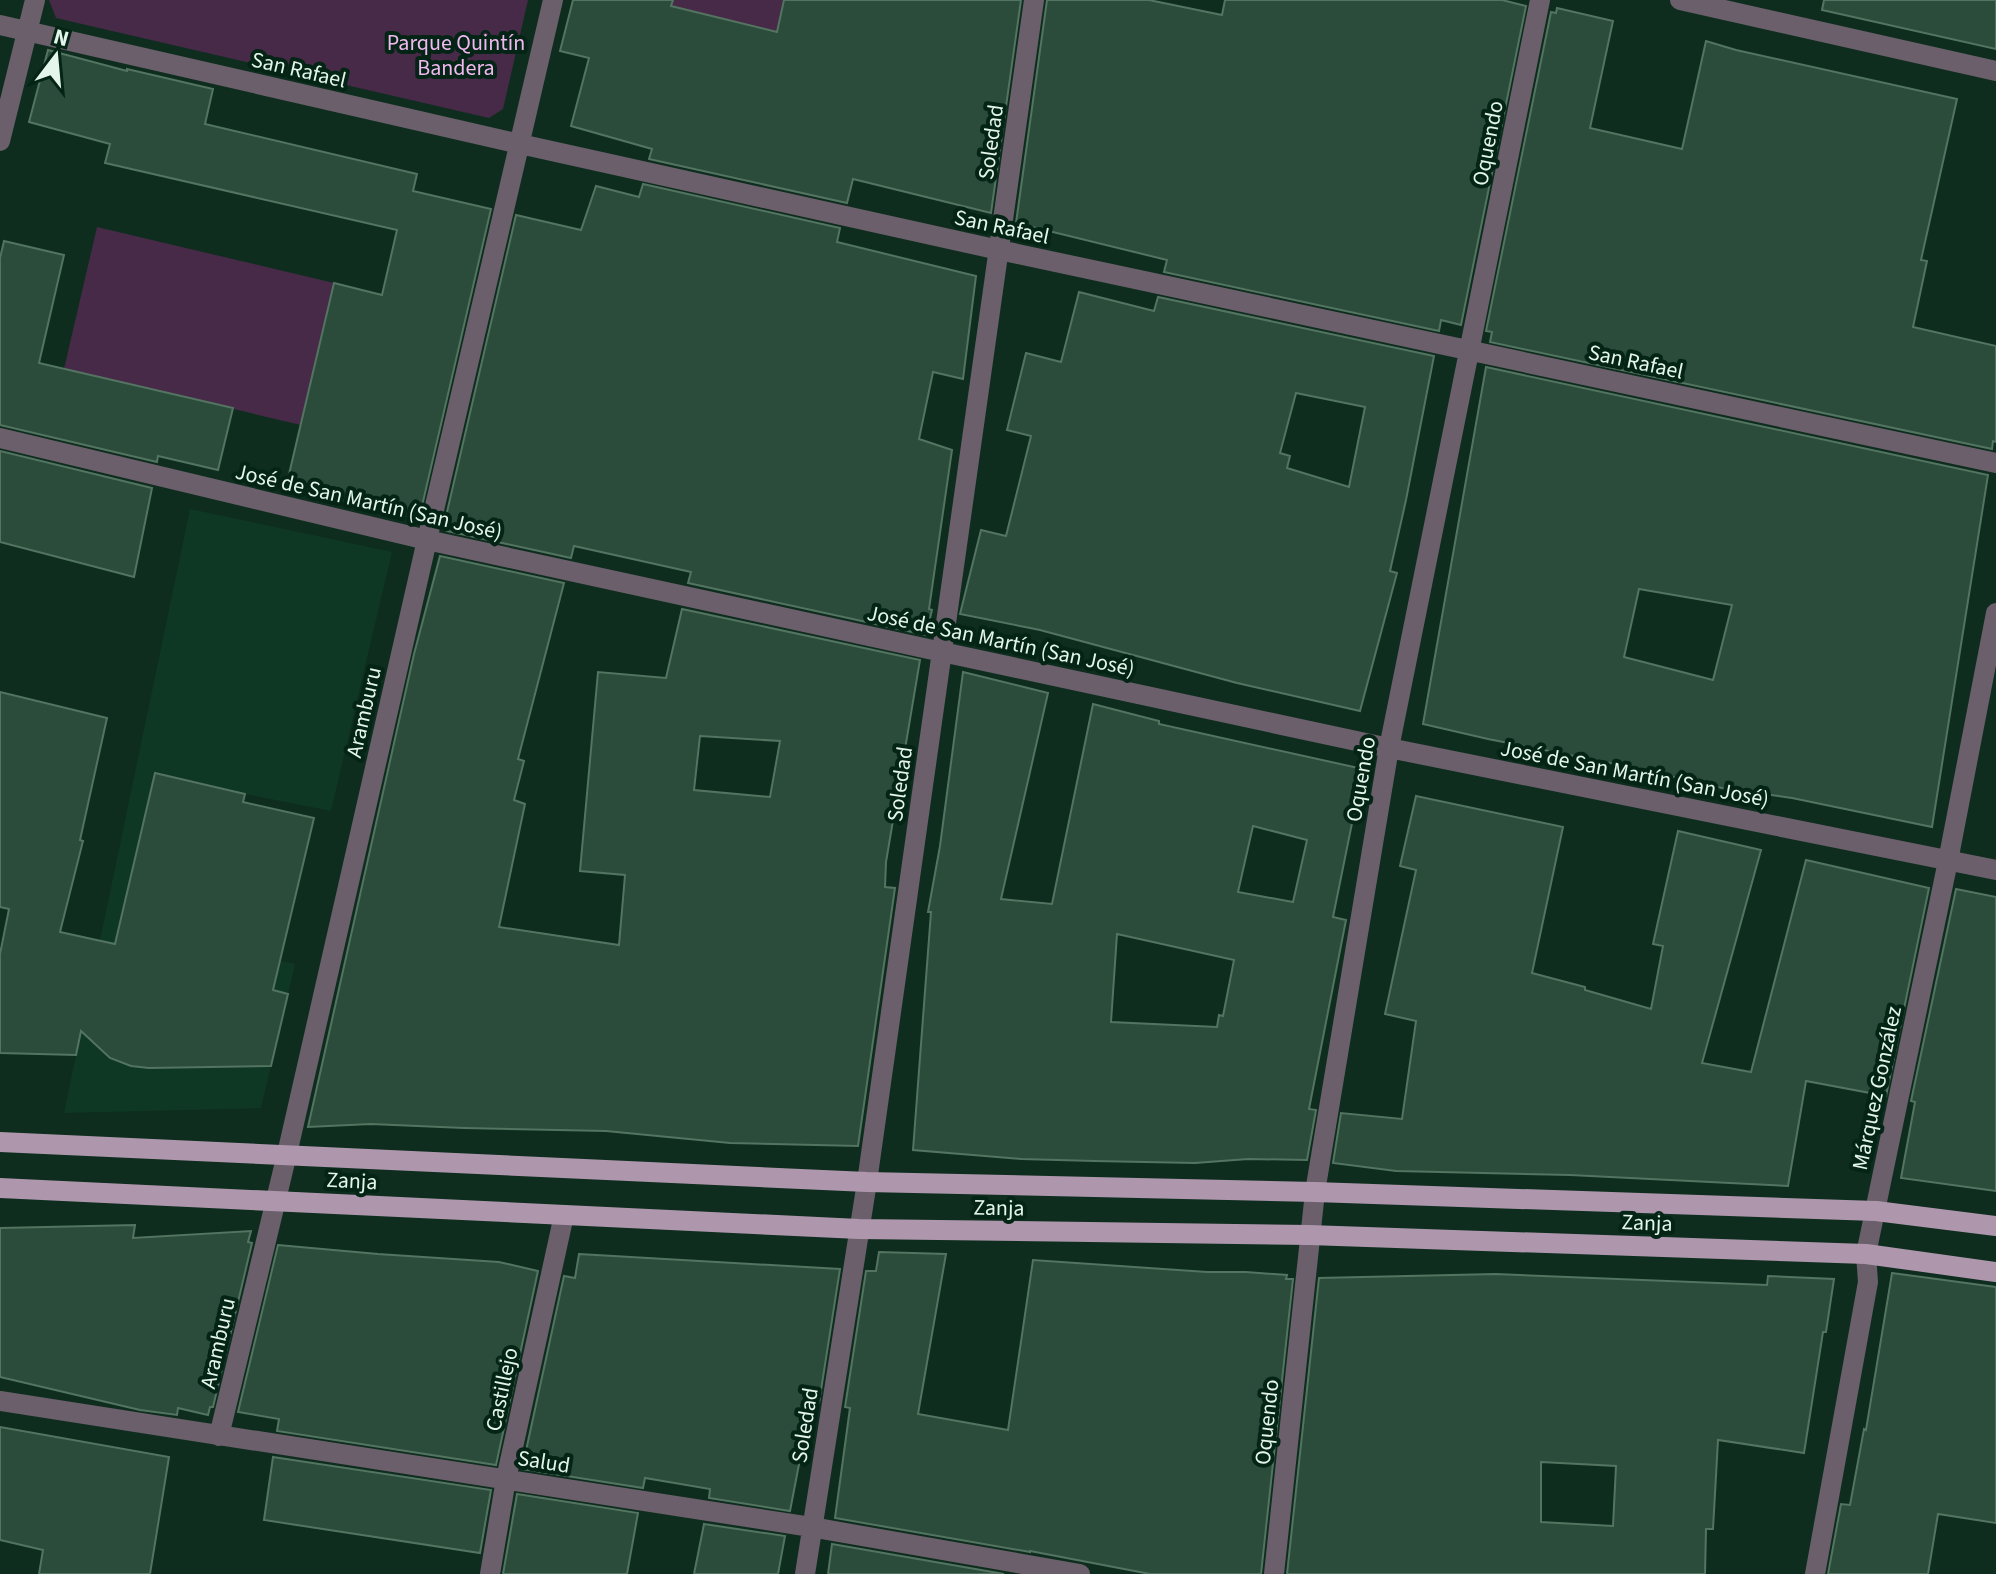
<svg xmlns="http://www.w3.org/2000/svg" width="1996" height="1574" viewBox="0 0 1996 1574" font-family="'Source Sans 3',sans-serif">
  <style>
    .built { fill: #0f3824 }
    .green { fill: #472a47 }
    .building { fill: #2c4c3b; stroke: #537461; stroke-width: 2; fill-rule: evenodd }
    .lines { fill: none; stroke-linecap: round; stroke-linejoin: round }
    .minor { stroke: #6a5f6a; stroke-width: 20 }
    .major { stroke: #ae97ad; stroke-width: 20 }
    .labels { text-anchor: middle; stroke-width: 8; stroke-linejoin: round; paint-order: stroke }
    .park-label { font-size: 22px; fill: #f2b9f1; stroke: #042415 }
    .street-label { font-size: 22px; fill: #e4f6eb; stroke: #042415 }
  </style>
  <rect width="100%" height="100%" fill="#0e2d1e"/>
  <path class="built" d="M190,509L392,552L331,811L245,794L212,933L257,955L295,964L261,1108L64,1113Z"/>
  <path class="green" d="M49,0H528L503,109L489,118L56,18Z
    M673,0H784L777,32L671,6Z
    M97,227L334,283L301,425L64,369Z"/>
  <path class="building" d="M573,0H673L671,6L777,32L784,0H1021L991,213L853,179L847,203L649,159L652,149L571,126L589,58L560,51Z
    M1047,0H1149L1222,15L1225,0H1502L1526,6L1461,325L1441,320L1439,331L1164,272L1167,260L1016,223Z
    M1824,0H1996V49L1822,10Z
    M1557,8L1613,21L1590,128L1682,149L1706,41L1736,50L1957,99L1921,260L1927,261L1913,327L1996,346V442L1993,441L1992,449L1490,342L1492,332L1486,331L1551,12L1556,13Z
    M48,50L127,71V69L213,89L205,124L417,174L413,191L491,209L419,519L286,487L334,283L382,295L397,230L105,163L110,144L29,122Z
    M643,184L840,228L837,242L976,276L963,379L933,372L919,439L952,450L929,609L932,610L926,635L688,583L691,572L574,546L571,558L447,531L449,526L444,525L516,215L581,230L596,186L639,197Z
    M4,241L64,255L39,363L233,408L218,470L158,456L157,462L0,425V258Z
    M1079,292L1154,311L1158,297L1434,356L1406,500L1390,571L1397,573L1360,711L1237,683L1040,630L960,614L981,530L1006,536L1031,436L1007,430L1026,353L1061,362ZM1296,393L1365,407L1349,487L1287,468L1290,456L1280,453Z
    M1486,367L1988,475L1932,827L1792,798L1722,788L1625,766L1488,739L1423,724ZM1639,589L1732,605L1713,680L1624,657Z
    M0,451L152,488L134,577L0,542Z
    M440,556L564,583L518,759L524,761L514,800L525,804L499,927L619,945L625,875L580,871L598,672L666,678L682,609L920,660L886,862L885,887L895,888L858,1146L730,1143L606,1131L464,1128L371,1124L308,1127L414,654ZM700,736L780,741L770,797L694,790Z
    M963,672L1048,693L1001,899L1052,904L1093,704L1159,721V724L1363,769L1333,917L1346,920L1309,1109L1316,1110L1307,1160L1248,1159L1195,1163L1094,1161L1021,1159L913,1150L931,912H928L940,846ZM1253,826L1307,840L1293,902L1238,892ZM1117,934L1234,960L1223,1016L1219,1015L1217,1027L1111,1022Z
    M0,692L107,718L80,840L83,841L60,932L115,944L155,773L245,794L243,802L314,818L273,990L288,994L271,1066L149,1068L131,1066L110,1058L81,1031L76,1055L0,1053V954L9,909L0,907Z
    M1416,796L1563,827L1532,973L1585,987V990L1651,1009L1663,946L1653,944L1678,831L1761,850L1702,1063L1751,1072L1806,860L1929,888L1886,1096L1806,1081L1788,1186L1570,1175L1396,1171L1333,1163L1341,1113L1402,1119L1416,1021L1385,1014L1416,870L1400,866Z
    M1956,889L1996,897V1191L1901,1178L1915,1102L1911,1101Z
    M135,1225L133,1238L251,1231L248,1242L252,1243L213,1407H210L208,1415L178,1408L177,1415L140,1410L0,1377V1228Z
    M278,1245L378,1254L499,1262L538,1271L496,1465L277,1431L279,1419L238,1412Z
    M879,1252L946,1254L918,1414L1008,1430L1033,1260L1207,1272H1246L1287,1275L1286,1279H1293L1261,1574H1150L1030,1551V1552L835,1518L850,1408L845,1407L866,1271H876Z
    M579,1254L840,1269L819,1403L811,1402L790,1511L709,1498L710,1489L645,1478L643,1488L522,1469L564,1276L575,1278Z
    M1892,1273L1996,1287V1523L1938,1514L1928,1574H1828L1841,1504L1850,1505L1864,1429L1866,1430Z
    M1496,1274L1767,1285L1768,1276L1834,1279L1826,1332H1823L1804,1453L1718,1440L1713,1529H1706L1705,1574H1287L1319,1278ZM1541,1462L1616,1466L1613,1526L1541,1522Z
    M0,1427L169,1457L150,1574H39L43,1550L0,1540Z
    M273,1457L491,1490L480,1553L264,1520Z
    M517,1494L638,1513L627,1574H503Z
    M704,1524L785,1536L778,1574H694Z
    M832,1544L1004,1574H828Z"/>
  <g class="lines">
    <path class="minor" d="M1680,0L1996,71
      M0,25L520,144L999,250L1996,463
      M0,141L35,0
      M0,438L427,540L942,652L1389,748L1996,870
      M0,1401L811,1527L1080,1574
      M219,1436L287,1154L427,540L553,0
      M490,1574L506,1479L564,1215
      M805,1574L867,1182L1034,0
      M1274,1574L1315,1192L1389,748L1540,0
      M1815,1574L1868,1282L1866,1254L1948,861L1996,613"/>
    <path class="major" d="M0,1142L867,1182L1315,1192L1876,1211L1996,1226
      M0,1188L859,1229L1309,1235L1866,1254L1996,1272"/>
  </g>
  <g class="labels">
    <g class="park-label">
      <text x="456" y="50">Parque Quintín<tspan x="456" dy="25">Bandera</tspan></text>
    </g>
    <g class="street-label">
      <text transform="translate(299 69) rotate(13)" y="8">San Rafael</text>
      <text transform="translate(990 142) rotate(-82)" y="8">Soledad</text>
      <text transform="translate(1487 143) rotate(-79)" y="8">Oquendo</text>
      <text transform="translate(1002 226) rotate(12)" y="8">San Rafael</text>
      <text transform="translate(1636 361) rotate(12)" y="8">San Rafael</text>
      <text transform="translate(369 501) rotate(13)" y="8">José de San Martín (San José)</text>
      <text transform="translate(1001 640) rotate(12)" y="8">José de San Martín (San José)</text>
      <text transform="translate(363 712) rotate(-77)" y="8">Aramburu</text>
      <text transform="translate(1635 773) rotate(11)" y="8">José de San Martín (San José)</text>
      <text transform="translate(1360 779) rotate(-80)" y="8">Oquendo</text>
      <text transform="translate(899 784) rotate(-82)" y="8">Soledad</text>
      <text transform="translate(1876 1088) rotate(-78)" y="8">Márquez González</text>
      <text transform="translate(352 1180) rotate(3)" y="8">Zanja</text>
      <text transform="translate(999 1207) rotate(1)" y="8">Zanja</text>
      <text transform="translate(1647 1222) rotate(2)" y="8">Zanja</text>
      <text transform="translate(217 1343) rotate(-77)" y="8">Aramburu</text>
      <text transform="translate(501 1389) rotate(-78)" y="8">Castillejo</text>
      <text transform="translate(1266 1422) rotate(-84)" y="8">Oquendo</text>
      <text transform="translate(804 1425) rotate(-81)" y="8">Soledad</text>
      <text transform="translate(544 1461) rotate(9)" y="8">Salud</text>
    </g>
  </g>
  <g transform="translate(56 56) rotate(16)" stroke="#042415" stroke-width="6" paint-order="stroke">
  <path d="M0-6L14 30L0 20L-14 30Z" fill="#e4f6eb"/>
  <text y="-12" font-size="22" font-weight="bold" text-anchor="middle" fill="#e4f6eb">N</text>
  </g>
</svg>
